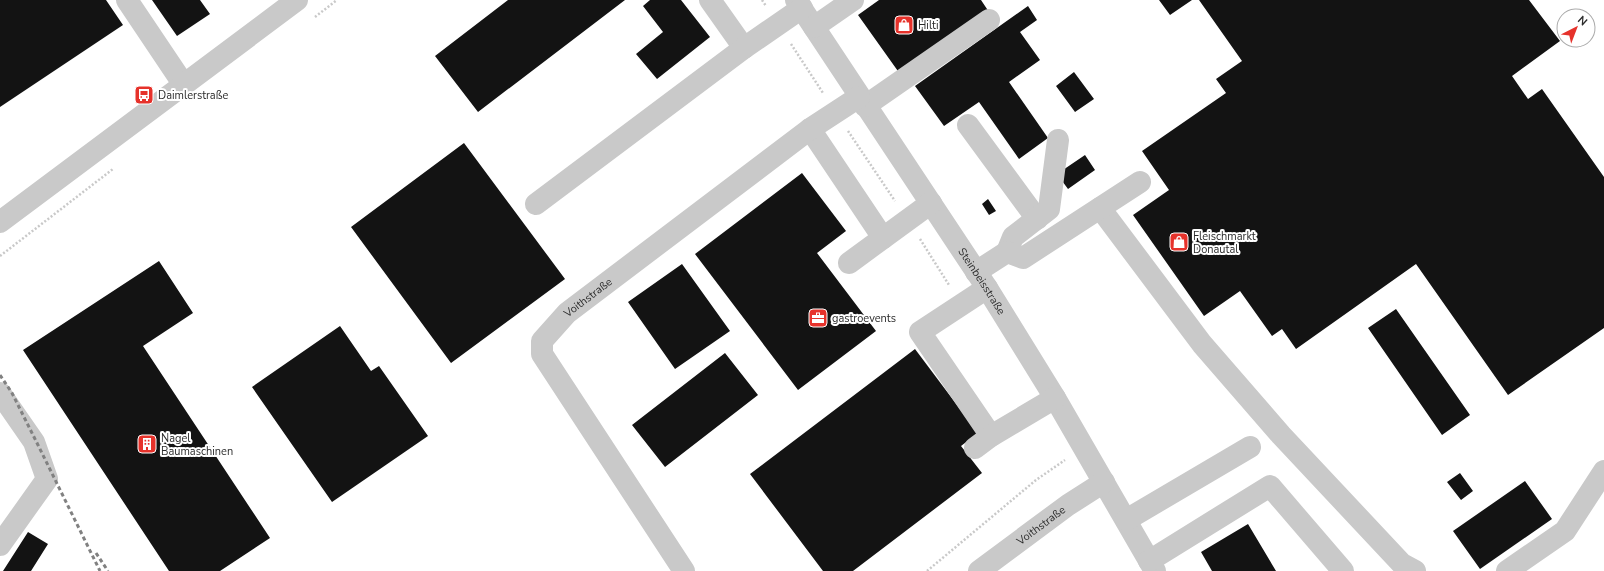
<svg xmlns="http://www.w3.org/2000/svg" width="1604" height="571" viewBox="0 0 1604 571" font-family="'Nunito Sans',sans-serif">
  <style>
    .building { fill: #131313 }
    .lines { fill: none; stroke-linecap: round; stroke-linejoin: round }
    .path { stroke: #c9c9c9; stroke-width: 2.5; stroke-dasharray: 2 2; stroke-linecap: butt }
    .minor { stroke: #c9c9c9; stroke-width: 22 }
    .rail { stroke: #818181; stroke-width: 3; stroke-dasharray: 4 3; stroke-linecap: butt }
    .labels { text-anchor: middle; stroke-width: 4; stroke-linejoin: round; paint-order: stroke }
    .poi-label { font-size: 11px; fill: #2c2c2c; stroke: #fff; text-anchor: start }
    .street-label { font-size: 11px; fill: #2c2c2c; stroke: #fff }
  </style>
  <rect width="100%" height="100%" fill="#fff"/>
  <path class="building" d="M0,0H106L123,25L0,107Z
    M152,0H200L210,14L177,36Z
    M508,0H625L478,112L435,56Z
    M650,0H681L710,37L657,79L636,54L663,32L643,6Z
    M879,0H981L989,12L900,74L858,15Z
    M1159,0H1192L1170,15Z
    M1199,0H1529L1560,41L1512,76L1528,99L1542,89L1604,177V328L1508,395L1416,264L1296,349L1282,329L1272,336L1240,291L1204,316L1133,215L1169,190L1142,151L1226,93L1216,79L1242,61Z
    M1028,6L1037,20L1020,32L1040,60L1009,82L1048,138L1019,159L979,102L944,126L915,86Z
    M1074,72L1094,99L1075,112L1056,86Z
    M464,143L565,279L451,363L351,227Z
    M1085,155L1095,170L1068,189L1057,174Z
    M802,173L846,231L817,253L876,331L798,390L695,254Z
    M988,199L996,211L989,215L982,204Z
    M159,261L193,313L143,346L270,538L220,571H169L23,350Z
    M682,264L730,331L675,369L628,302Z
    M1396,309L1470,415L1442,435L1368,328Z
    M340,326L371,371L379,366L428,436L332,502L252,387Z
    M915,349L978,433L961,446L982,473L853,571H823L750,474Z
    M725,353L758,395L665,467L632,425Z
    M1460,473L1473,491L1461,500L1447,482Z
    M1525,481L1552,519L1480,569L1453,531Z
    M1248,524L1276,571H1212L1201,552Z
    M28,532L48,544L31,571H3Z"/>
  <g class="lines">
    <path class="path" d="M762,0L766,6
      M315,17L337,0
      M791,44L823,93
      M848,131L895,201
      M920,239L949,285
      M0,256L113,169
      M927,571L1036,480L1065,460"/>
    <g class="minor">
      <path d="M127,0L184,85"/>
      <path d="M710,0L744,48"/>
      <path id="s1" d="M796,0L987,288L1055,398L1155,571"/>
      <path d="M814,27L853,0"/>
      <path d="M865,106L989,20"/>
      <path d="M968,125L1037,219"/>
      <path d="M810,129L883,238"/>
      <path d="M536,204L744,48L802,8"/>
      <path d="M1100,208L1202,344L1281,435L1402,564L1415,571"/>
      <path d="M0,222L297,0"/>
      <path d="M1007,252L1013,237L1049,209L1058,140"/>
      <path d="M849,263L931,203"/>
      <path d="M976,272L1007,252L1023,258L1140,182"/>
      <path d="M987,288L920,332L991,436"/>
      <path d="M0,393L34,442L47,479L0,545"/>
      <path d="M975,448L991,436L1055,398"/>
      <path d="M1126,520L1250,447"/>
      <path d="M1149,561L1270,486L1343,571"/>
      <path id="s2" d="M684,571L542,354V341L567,313L810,129L859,97"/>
      <path id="s3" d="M979,571L1068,505L1104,482"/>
      <path d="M1507,571L1565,531L1604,471"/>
    </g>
    <path class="rail" d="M0,375L12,393L38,445L100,571
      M96,553L108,571"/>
  </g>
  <defs>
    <g id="shop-square" transform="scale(1)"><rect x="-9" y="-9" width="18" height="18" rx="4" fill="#e6322b" stroke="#fff"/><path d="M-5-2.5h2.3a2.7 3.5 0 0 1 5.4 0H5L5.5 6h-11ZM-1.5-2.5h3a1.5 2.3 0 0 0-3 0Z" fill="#fff"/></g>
    <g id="bus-square" transform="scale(1)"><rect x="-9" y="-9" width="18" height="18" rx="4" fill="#e6322b" stroke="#fff"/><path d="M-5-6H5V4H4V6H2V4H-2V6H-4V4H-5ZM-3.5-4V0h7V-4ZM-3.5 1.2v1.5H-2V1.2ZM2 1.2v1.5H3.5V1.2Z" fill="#fff"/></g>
    <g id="office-square" transform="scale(1)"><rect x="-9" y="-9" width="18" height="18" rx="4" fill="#e6322b" stroke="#fff"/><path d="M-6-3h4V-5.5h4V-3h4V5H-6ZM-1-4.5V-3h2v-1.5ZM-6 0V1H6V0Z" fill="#fff"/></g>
    <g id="building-square" transform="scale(1)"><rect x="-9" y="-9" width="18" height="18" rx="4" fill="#e6322b" stroke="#fff"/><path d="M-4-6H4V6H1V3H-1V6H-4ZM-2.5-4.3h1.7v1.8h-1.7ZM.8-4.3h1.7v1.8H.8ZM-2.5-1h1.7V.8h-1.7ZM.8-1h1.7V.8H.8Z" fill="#fff"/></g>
  </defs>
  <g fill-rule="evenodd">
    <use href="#shop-square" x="904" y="25"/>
    <use href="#bus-square" x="144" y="95"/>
    <use href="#shop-square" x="1179" y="242"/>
    <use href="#office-square" x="818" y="318"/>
    <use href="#building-square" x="147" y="444"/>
  </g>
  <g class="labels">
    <g class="poi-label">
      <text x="918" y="29">Hilti</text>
      <text x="158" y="99">Daimlerstraße</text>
      <text x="1193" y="240">Fleischmarkt<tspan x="1193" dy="13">Donautal</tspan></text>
      <text x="832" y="322">gastroevents</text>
      <text x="161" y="442">Nagel<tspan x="161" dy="13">Baumaschinen</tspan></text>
    </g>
    <g class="street-label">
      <text dy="4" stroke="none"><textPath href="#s1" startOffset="337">Steinbeisstraße</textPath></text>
      <text dy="4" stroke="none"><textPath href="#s2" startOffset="336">Voithstraße</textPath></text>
      <text dy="4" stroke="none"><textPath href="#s3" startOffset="77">Voithstraße</textPath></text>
    </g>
  </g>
  <g transform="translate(1576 28) rotate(42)"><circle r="19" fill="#ffffff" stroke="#ababab"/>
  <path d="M0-3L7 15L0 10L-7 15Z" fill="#e6322b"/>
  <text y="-6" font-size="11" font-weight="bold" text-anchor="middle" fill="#2c2c2c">N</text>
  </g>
</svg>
